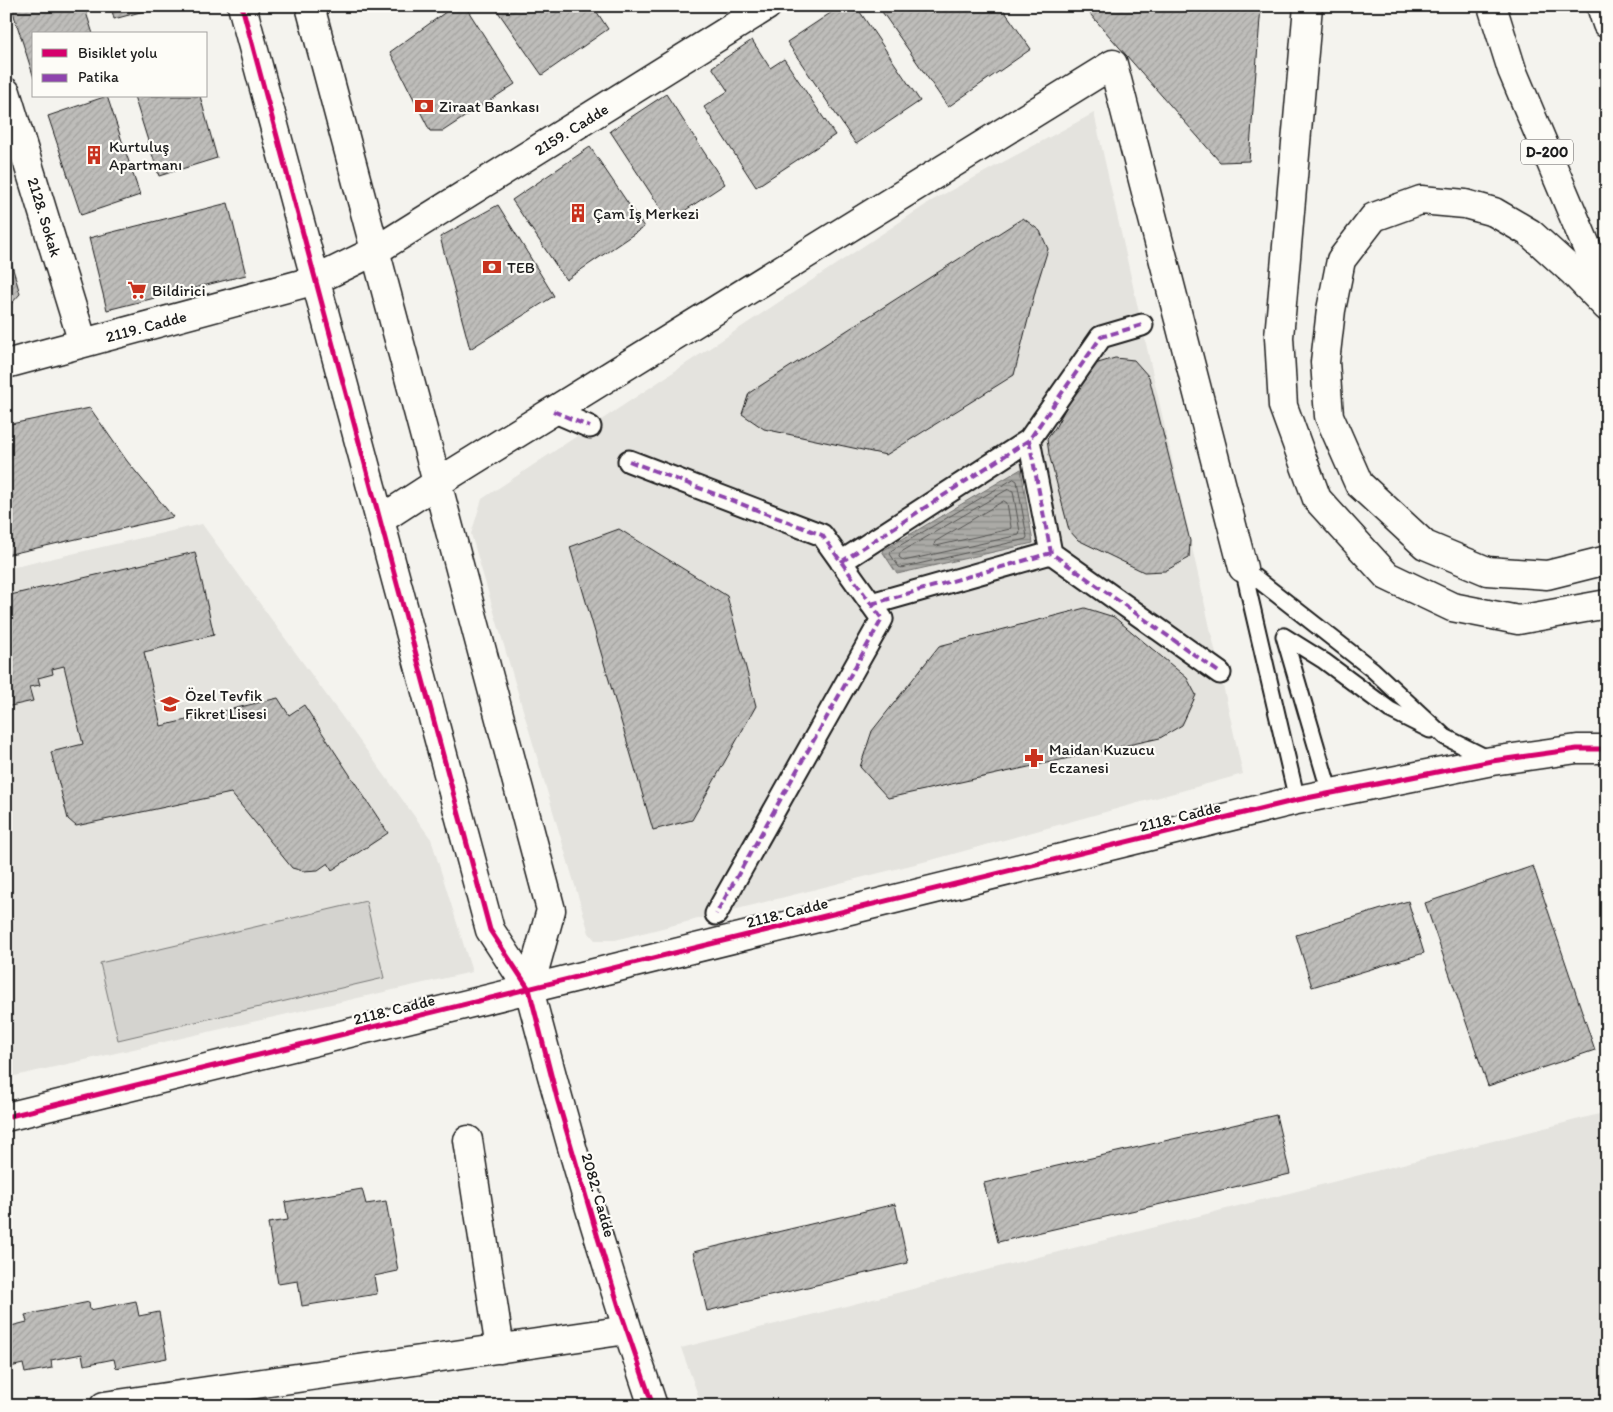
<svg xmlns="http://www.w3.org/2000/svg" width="1613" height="1412" viewBox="0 0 1613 1412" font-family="Itim,sans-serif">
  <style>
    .built { fill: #e4e3de }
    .garden { fill: #d4d3cf; stroke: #787876 }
    .water { fill: url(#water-rules); stroke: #72716f }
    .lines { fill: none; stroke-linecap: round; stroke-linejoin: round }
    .shore { stroke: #555553; stroke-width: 1 }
    .building { fill: url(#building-hatch); stroke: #1c1c1c }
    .service-casing { stroke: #1c1c1c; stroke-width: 19 }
    .pedestrian-casing { stroke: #1c1c1c; stroke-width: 25 }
    .minor-casing { stroke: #1c1c1c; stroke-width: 31 }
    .tertiary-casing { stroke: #1c1c1c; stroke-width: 31 }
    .primary-casing { stroke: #1c1c1c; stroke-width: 31 }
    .trunk-casing { stroke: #1c1c1c; stroke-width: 31 }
    .service { stroke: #fdfcf7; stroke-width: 15 }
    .pedestrian { stroke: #fdfcf7; stroke-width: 21 }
    .minor { stroke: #fdfcf7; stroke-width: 28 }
    .tertiary { stroke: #fdfcf7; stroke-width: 28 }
    .primary { stroke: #fdfcf7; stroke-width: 28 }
    .trunk { stroke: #fdfcf7; stroke-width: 28 }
    .quiet { stroke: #8e44ad; stroke-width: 4; stroke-dasharray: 8 4; stroke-linecap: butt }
    .cycleway-casing { stroke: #fdfcf7; stroke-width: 8 }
    .cycleway { stroke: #d6006c; stroke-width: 5 }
    .labels { text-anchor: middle; stroke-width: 4.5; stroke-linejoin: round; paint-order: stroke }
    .shield { fill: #fdfcf7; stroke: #605f5e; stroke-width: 1 }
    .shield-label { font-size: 15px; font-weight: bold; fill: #1c1c1c }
    .poi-label { font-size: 16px; fill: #1c1c1c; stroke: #fdfcf7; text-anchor: start }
    .street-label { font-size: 16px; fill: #1c1c1c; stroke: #fdfcf7 }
  </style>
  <defs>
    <pattern id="water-rules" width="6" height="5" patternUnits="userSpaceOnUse" patternTransform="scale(1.25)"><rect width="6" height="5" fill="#abaaa6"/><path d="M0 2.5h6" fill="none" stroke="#8a8a86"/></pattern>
    <pattern id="building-hatch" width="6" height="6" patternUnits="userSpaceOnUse" patternTransform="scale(1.25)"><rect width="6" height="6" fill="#bebdba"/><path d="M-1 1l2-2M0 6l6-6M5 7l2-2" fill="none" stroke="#a3a29f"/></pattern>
  </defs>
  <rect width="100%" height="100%" fill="#f4f3ee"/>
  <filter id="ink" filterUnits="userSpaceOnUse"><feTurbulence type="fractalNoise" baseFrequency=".02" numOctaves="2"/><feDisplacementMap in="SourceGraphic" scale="10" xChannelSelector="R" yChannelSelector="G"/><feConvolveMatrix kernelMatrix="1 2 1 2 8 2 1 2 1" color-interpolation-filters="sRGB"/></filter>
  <g filter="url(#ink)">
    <path class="built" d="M1094,113L1243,774L935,859L615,940H595L589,933L471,534L482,499L933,200Z
      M202,524L431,839L472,972L6,1078V569Z
      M1607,1112V1406H702L681,1348Z"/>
    <path class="garden" d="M366,901L384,978L118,1040L100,963Z"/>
    <path class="water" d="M1021,469L1033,543L897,574L882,551Z"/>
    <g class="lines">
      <path class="shore" d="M1014,479L1017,481L1027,537L1026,539L901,568L899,567L890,554L891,551Z
        M1009,489L1013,491L1020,532L1019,535L904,561L899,557L900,553Z
        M1004,501L1007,503L1011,527L1010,529L936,546L934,545L935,542Z"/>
    </g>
    <path class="building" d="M11,6H84L93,34H34V78Z
      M111,6H163L114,19Z
      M454,6H465L515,84L443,131H430L390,52Z
      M494,6H593L608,29L542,75Z
      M841,6H856L920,101L856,144L787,42Z
      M878,6H1001L1031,49L948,107Z
      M1083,6H1261L1249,161L1220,162Z
      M752,40L770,68L784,59L835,135L756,187L704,107L728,91L712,67Z
      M666,94L725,184L669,221L610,131Z
      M107,96L140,195L81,215L48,116Z
      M134,96H200L217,158L159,176Z
      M590,147L644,227L566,280L512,200Z
      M228,203L246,275L107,310L89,238Z
      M498,205L554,296L470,349L440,237Z
      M1023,218L1040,231L1048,249L1036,288L1014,375L886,455L764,429L742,414L749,393Z
      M6,244L20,294L11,304L6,306Z
      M1115,358L1134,360L1149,377L1190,541L1189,558L1165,571L1144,572L1078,540L1069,530L1049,454L1047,439L1055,428L1088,366Z
      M90,408L127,461L173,517L6,555V425Z
      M619,529L727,596L756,706L692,820L653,830L570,547Z
      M195,552L214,635L144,652L161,726L278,698L289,715L304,705L388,833L332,870L328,863L318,870L303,871L292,868L231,793L76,826L68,819L51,752L83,744L64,666L52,669L53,674L38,678L40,685L29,687L33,701L6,707V596Z
      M1085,608L1114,617L1187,678L1196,695L1182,725L1160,738L888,798L860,767L872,731L939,646Z
      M1533,866L1595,1050L1488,1086L1425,903Z
      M1408,901L1424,953L1312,987L1296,935Z
      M1276,1115L1290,1174L998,1242L984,1183Z
      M362,1189L366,1204L386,1201L398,1271L374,1276L377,1294L302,1306L298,1281L278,1284L268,1223L288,1220L285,1202Z
      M895,1204L908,1263L707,1311L693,1252Z
      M136,1301L139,1316L159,1312L167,1358L116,1368L114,1359L84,1365L82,1354L51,1360L52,1368L25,1373L23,1364L6,1368V1317L9,1316L11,1326L27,1322L25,1315L89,1302L90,1310Z"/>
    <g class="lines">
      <g class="service-casing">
        <path id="service" d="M1243,568L1373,670L1445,737L1489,759
          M1243,568L1297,800
          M1284,636L1324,661L1390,710L1430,730
          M1284,636L1330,793"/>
      </g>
      <g class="pedestrian-casing">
        <path id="pedestrian" d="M553,411L590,427
          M1029,440L1051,553
          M629,461L822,535L882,619L716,914
          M841,562L1029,440L1101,337L1142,325
          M871,604L1051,553L1220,673"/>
      </g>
      <g class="minor-casing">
        <path id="minor" d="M6,92L83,343
          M375,251L767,6
          M6,364L316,280
          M437,483L1113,64L1243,568
          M6,1117L529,989C565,1129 606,1268 653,1406
          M468,1140L500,1349
          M104,1406L627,1330"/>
      </g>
      <g class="tertiary-casing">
        <path id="tertiary" d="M242,6L490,930L529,989
          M310,6L551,910L529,989
          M316,280L375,251
          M380,520L437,483
          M529,989L1297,800L1492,761L1577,749H1607"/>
      </g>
      <g class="primary-casing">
        <path id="primary" d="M1308,6L1279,337L1283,406L1317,499L1387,576L1452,607L1518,620L1607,604
          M1607,307L1572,271L1530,233L1494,212L1465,204L1421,200L1374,217L1341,260L1331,310L1325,362L1329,416L1359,484L1425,545L1487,571L1547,575L1607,560"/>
      </g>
      <g class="trunk-casing">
        <path id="trunk" d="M1492,6L1512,70L1607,295
          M1601,6L1607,24"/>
      </g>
      <use href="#service" class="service"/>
      <use href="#pedestrian" class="pedestrian"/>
      <use href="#minor" class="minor"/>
      <use href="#tertiary" class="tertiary"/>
      <use href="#primary" class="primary"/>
      <use href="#trunk" class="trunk"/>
      <path class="quiet" d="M553,411L590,427
        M1029,440L1051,553
        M629,461L822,535L882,619L716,914
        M841,562L1029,440L1101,337L1142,325
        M871,604L1051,553L1220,673"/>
      <g class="cycleway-casing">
        <path id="cycleway" d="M242,6L490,930L529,989L557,1098L598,1238L620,1310L653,1406
          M6,1117L1297,800L1492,761L1577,749H1607"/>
      </g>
      <use href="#cycleway" class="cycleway"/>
    </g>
  </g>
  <defs>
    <g id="bank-bare" transform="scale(1.5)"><path d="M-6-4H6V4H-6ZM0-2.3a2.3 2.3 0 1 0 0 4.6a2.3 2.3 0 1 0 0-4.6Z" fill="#c8321e" stroke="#fdfcf7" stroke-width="2.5" paint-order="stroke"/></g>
    <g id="building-bare" transform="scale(1.5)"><path d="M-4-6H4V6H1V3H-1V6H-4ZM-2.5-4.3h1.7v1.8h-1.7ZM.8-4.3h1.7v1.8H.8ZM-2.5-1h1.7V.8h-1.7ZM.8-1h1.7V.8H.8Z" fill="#c8321e" stroke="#fdfcf7" stroke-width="2.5" paint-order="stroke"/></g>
    <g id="supermarket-bare" transform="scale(1.5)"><path d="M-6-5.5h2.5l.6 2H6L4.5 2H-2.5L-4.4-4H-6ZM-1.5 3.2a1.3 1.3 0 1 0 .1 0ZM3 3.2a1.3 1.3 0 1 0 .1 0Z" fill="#c8321e" stroke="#fdfcf7" stroke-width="2.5" paint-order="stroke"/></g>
    <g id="school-bare" transform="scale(1.5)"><path d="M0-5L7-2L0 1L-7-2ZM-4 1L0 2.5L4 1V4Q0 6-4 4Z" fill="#c8321e" stroke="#fdfcf7" stroke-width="2.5" paint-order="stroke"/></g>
    <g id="pharmacy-bare" transform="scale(1.5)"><path d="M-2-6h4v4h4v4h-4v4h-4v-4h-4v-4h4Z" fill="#c8321e" stroke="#fdfcf7" stroke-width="2.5" paint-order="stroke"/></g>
  </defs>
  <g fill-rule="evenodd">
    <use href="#bank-bare" x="424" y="106"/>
    <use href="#building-bare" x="94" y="155"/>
    <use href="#building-bare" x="578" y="213"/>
    <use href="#bank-bare" x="492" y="267"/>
    <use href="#supermarket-bare" x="137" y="290"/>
    <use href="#school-bare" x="170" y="704"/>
    <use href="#pharmacy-bare" x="1034" y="758"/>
  </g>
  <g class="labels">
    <rect class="shield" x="1521" y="139.5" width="52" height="25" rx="4"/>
    <g class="shield-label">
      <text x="1547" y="157">D-200</text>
    </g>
    <g class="poi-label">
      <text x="439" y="112">Ziraat Bankası</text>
      <text x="109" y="152">Kurtuluş<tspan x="109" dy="18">Apartmanı</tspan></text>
      <text x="593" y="219">Çam İş Merkezi</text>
      <text x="507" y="273">TEB</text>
      <text x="152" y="296">Bildirici</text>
      <text x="185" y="701">Özel Tevfik<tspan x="185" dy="18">Fikret Lisesi</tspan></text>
      <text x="1049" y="755">Maidan Kuzucu<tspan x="1049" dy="18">Eczanesi</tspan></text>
    </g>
    <g class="street-label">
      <text transform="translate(571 129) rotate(-32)" y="6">2159. Cadde</text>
      <text transform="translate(45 217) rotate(73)" y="6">2128. Sokak</text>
      <text transform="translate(146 326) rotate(-15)" y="6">2119. Cadde</text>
      <text transform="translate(1180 816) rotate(-14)" y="6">2118. Cadde</text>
      <text transform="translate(787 912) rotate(-14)" y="6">2118. Cadde</text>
      <text transform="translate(394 1009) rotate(-14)" y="6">2118. Cadde</text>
      <text transform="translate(599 1195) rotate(74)" y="6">2082. Cadde</text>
    </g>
  </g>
  <rect width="1613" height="1412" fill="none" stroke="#fdfcf7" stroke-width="25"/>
  <rect x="12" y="12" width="1588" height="1387" fill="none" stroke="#1c1c1c" stroke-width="2" filter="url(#ink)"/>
  <rect x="32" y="32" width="175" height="65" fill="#fdfcf7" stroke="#a3a29f"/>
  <rect x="42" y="49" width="25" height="8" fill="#d6006c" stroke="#a3a29f"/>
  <text x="78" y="58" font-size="15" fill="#1c1c1c">Bisiklet yolu</text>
  <rect x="42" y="74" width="25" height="8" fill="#8e44ad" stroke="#a3a29f"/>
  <text x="78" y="82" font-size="15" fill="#1c1c1c">Patika</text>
</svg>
